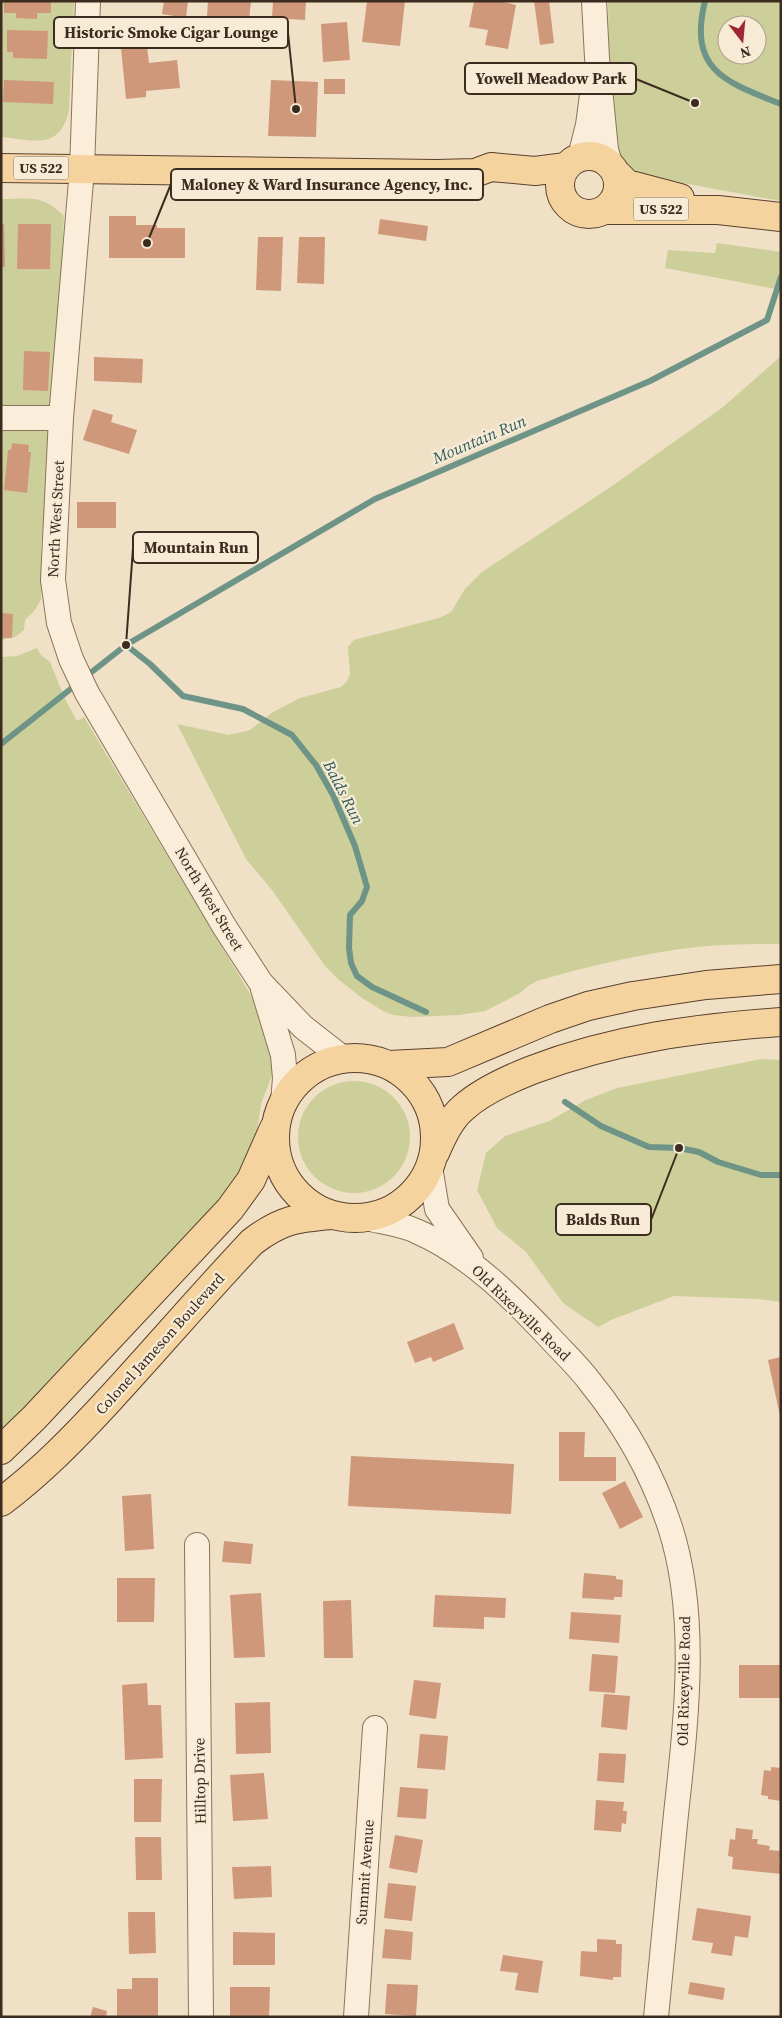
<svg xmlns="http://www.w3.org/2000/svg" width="782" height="2018" viewBox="0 0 782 2018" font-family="'Source Serif 4',serif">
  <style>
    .green { fill: #cccf99; fill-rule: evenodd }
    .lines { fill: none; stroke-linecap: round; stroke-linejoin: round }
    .stream { stroke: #6e9387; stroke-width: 6 }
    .building { fill: #cf987b }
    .minor-casing { stroke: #8c725b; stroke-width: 26 }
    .major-casing { stroke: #5a402f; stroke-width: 30 }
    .minor { stroke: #faeeda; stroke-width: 24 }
    .major { stroke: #f4d39e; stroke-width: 28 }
    .labels { text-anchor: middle; stroke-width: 4.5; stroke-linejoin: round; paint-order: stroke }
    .shield { fill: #f7ebd6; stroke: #746556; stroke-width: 1 }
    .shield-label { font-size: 14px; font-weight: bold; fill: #3c2b1f }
    .street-label { font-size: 15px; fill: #3c2b1f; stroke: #f7ebd6 }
    .water-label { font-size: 16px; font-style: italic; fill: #2e5c56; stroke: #f7ebd6 }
    .leader { fill: none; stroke: #3c2b1f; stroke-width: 2 }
    .callout-dot { fill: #3c2b1f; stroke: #f7ebd6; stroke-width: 2 }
    .callout { fill: #f7ebd6; stroke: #3c2b1f; stroke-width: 2 }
    .callout-label { font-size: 16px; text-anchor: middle; font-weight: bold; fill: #3c2b1f }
  </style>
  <rect width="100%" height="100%" fill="#f0e1c6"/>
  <path class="green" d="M1,1H74L69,110C60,151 34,140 1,137Z
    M608,1H781V201L639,175L623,166L611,151ZM727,25H757V55H727Z
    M1,199C32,199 41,194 64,216L55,407L1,406Z
    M717,243L781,252V290L665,268L668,250L715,253Z
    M781,356V944C753,944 725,944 697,947C643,953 589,966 537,981L528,986L520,993L485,1011L459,1015L412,1017L393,1015L383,1011L362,998L339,980L325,966L272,890L246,859L177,724L229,735L250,730L273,712L300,698L341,687L347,681L350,674L348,647L354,640L439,618L451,612L465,589L482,572L612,486L723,407Z
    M46,428L52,433L41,546V599L35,610L25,620L24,630L15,637L1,640V431H45Z
    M37,648L41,655L50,662L65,699L77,721L84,717L249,992L265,1025L274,1070L261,1104L257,1132L241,1170L215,1211L1,1432V657L17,656Z
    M761,1059L781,1060V1302L759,1299L674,1296L611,1320L598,1327L563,1303L526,1252L497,1228L477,1190L486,1153L505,1136L549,1121L586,1100L617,1088Z
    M298 1137a56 56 0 1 1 112 0a56 56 0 1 1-112 0Z"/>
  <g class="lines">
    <path class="stream" d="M705,1C688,70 725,82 781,104
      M126,645L150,664L183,696L243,709L292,735L316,765L333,795L355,846L367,887L362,901L350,915L349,948L351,963L357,976L372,987L426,1012
      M84,678L126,645L375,499L650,381L767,320L781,277
      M1,744L77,684
      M565,1102L601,1126L649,1147L679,1148L699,1152L718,1162L761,1175H781"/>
  </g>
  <path class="building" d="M4,1H51V13H37V19L16,18V13H4Z
    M164,1H188L186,18L162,14Z
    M208,1H251L249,20L207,17Z
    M273,1H306L305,20L272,18Z
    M367,1H405L400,46L362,42Z
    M474,1H499L516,5L508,49L485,45L488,30L469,27Z
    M534,1H549L554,43L540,45Z
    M347,22L350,60L323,62L321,24Z
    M7,30L48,31L47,59L13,58V52H7Z
    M147,46L149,63L177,60L180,88L146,91V97L126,99L121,48Z
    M324,79H345V94H324Z
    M4,80L54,82L53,104L3,102Z
    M271,80L318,82L316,137L268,136Z
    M109,216H136V225H157V228H185V258H109Z
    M380,219L428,226L426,241L378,234Z
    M1,224H4L5,267H1Z
    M18,224H51L50,269H17Z
    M258,237H283L281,291L256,290Z
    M299,237H325L324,284L297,283Z
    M24,351L50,352L48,391L23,390Z
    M94,357L143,359L142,383L94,381Z
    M93,409L113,415L111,422L137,430L129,454L83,440Z
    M12,443L29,445L28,452H31L27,493L4,490L8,450H11Z
    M77,502H116V528H77Z
    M1,613L13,614L12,638H1Z
    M454,1323L464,1349L433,1362L431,1357L415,1363L407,1342Z
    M781,1357V1416H780L768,1360Z
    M559,1432H585L584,1457H616V1481H559Z
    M351,1456L514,1464L511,1514L348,1506Z
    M625,1481L643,1517L620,1529L602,1493Z
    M151,1494L154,1549L125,1551L122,1496Z
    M224,1541L253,1544L251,1564L222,1562Z
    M584,1573L616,1576V1579L623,1580L622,1597H614V1600L582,1598Z
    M117,1578H155L154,1622H117Z
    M261,1593L265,1657L234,1658L230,1595Z
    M435,1595L506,1598L505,1618L484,1617V1629L433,1627Z
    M351,1600L353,1658H324L323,1601Z
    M571,1612L621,1615L619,1643L569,1639Z
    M592,1654L618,1656L615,1693L589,1691Z
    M739,1665H781V1698H739Z
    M414,1680L441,1683L436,1719L409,1715Z
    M147,1683L148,1705H161L163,1758L125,1760L122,1685Z
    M604,1694L630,1696L627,1730L601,1727Z
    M270,1702L271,1753L236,1754L235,1703Z
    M420,1734L448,1736L445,1770L417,1768Z
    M599,1753L626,1754L624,1783L597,1781Z
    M771,1767L781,1768V1801L768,1799V1796L761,1795L764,1770L771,1771Z
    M264,1773L268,1819L233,1821L230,1775Z
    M134,1779H162L161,1822H134Z
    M400,1787L428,1789L426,1819L397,1817Z
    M596,1800L624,1802L623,1811H627L626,1824L622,1823L621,1832L594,1830Z
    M736,1828L753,1830L752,1839H758L757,1844L770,1846L769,1850L781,1851L779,1863H781V1874L732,1869L733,1857L728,1856L730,1839L735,1840Z
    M395,1835L423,1840L417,1873L389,1868Z
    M135,1837H161L162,1880H136Z
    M271,1866L272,1897L234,1899L232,1867Z
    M388,1883L416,1886L412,1921L384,1918Z
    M697,1908L751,1916L748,1938L735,1936L732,1956L711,1953L713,1943L692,1940Z
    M128,1912H155L156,1953L129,1954Z
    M385,1929L413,1932L411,1960L382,1958Z
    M233,1932L275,1933V1965H233Z
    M597,1939L616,1940V1944H622L621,1977H613V1980L580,1976L581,1951L597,1952Z
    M503,1955L543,1961L538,1993L515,1990L518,1973L500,1971Z
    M132,1978H158V2017H117V1989H132Z
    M690,1982L725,1988L723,2000L688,1994Z
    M387,1984L418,1985L416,2016L385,2014Z
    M230,1987H270L269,2017H230Z
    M93,2007L107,2011L106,2017H90Z"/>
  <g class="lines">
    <g class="minor-casing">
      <path id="minor" d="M88,1L82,169L61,418L53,580L59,623L71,659L87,693L224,926L261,983L303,1027L344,1059
        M594,1L597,58L606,150L611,166
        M580,157L588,125L592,95
        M1,418H61
        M263,989L283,1055L285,1078L283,1103
        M430,1167L437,1209L471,1258
        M366,1218C382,1222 401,1224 416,1231C469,1254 513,1298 552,1340C565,1354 579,1367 590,1382C624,1424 653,1475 670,1527C699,1616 686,1722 676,1814C670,1881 663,1949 656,2017
        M197,1545L201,2017
        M356,2017L375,1728"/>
    </g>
    <g class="major-casing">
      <path id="major" d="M560 185a29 29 0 1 1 58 0a29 29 0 1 1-58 0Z
        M1,168L436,174L475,173L491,167L535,171L566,167
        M615,172L627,184L680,198
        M605,210H718L781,217
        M275 1138a80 80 0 1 1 160 0a80 80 0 1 1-160 0Z
        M389,1065L448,1062L550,1019L588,1006L633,996L706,985L781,979
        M435,1153C442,1137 450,1119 463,1108C482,1091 509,1079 532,1070C613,1039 696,1028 781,1022
        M1,1450L34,1418L230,1209L251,1180L274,1128
        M1,1502C41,1472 75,1437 109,1400C157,1348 203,1294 252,1242C282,1219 297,1218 333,1215"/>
    </g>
    <use href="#minor" class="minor"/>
    <use href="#major" class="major"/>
  </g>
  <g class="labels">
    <g class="shield">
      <rect x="13.5" y="156.5" width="55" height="23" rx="4"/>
      <rect x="633.5" y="197.5" width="55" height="23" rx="4"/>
    </g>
    <g class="shield-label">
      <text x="41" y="173">US 522</text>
      <text x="661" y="214">US 522</text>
    </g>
    <g class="street-label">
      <text transform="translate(56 519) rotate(-87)" y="5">North West Street</text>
      <text transform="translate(209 899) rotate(59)" y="5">North West Street</text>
      <text transform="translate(521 1313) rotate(44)" y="5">Old Rixeyville Road</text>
      <text transform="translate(160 1344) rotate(-48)" y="5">Colonel Jameson Boulevard</text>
      <text transform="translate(684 1681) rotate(-89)" y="5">Old Rixeyville Road</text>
      <text transform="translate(200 1781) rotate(-91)" y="5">Hilltop Drive</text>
      <text transform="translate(365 1872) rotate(-86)" y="5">Summit Avenue</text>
    </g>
    <g class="water-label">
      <text transform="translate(479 439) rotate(-23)" y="6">Mountain Run</text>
      <text transform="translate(344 792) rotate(63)" y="6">Balds Run</text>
    </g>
  </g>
  <path class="leader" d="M296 109L288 33M695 103L636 79M147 243L171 184M126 645L133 548M679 1148L651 1220"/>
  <g class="callout-dot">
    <circle cx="296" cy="109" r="5"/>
    <circle cx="695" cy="103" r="5"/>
    <circle cx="147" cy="243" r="5"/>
    <circle cx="126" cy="645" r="5"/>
    <circle cx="679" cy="1148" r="5"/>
  </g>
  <g class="callout">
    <rect x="54" y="17" width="234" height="31" rx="5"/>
    <rect x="465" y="63" width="171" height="31" rx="5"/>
    <rect x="171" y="169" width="312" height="31" rx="5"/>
    <rect x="133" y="532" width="125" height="31" rx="5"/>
    <rect x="556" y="1204" width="95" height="31" rx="5"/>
  </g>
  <g class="callout-label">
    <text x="171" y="38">Historic Smoke Cigar Lounge</text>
    <text x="551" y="84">Yowell Meadow Park</text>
    <text x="327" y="190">Maloney &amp; Ward Insurance Agency, Inc.</text>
    <text x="196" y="553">Mountain Run</text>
    <text x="603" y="1225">Balds Run</text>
  </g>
  <rect width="782" height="2018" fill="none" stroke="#3c2b1f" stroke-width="5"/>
  <g transform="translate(742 40) rotate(164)"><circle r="24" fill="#f7ebd6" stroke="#ac9e8d"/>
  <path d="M0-4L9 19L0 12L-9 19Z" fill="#9e2831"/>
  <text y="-8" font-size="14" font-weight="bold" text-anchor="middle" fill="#3c2b1f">N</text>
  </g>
</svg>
